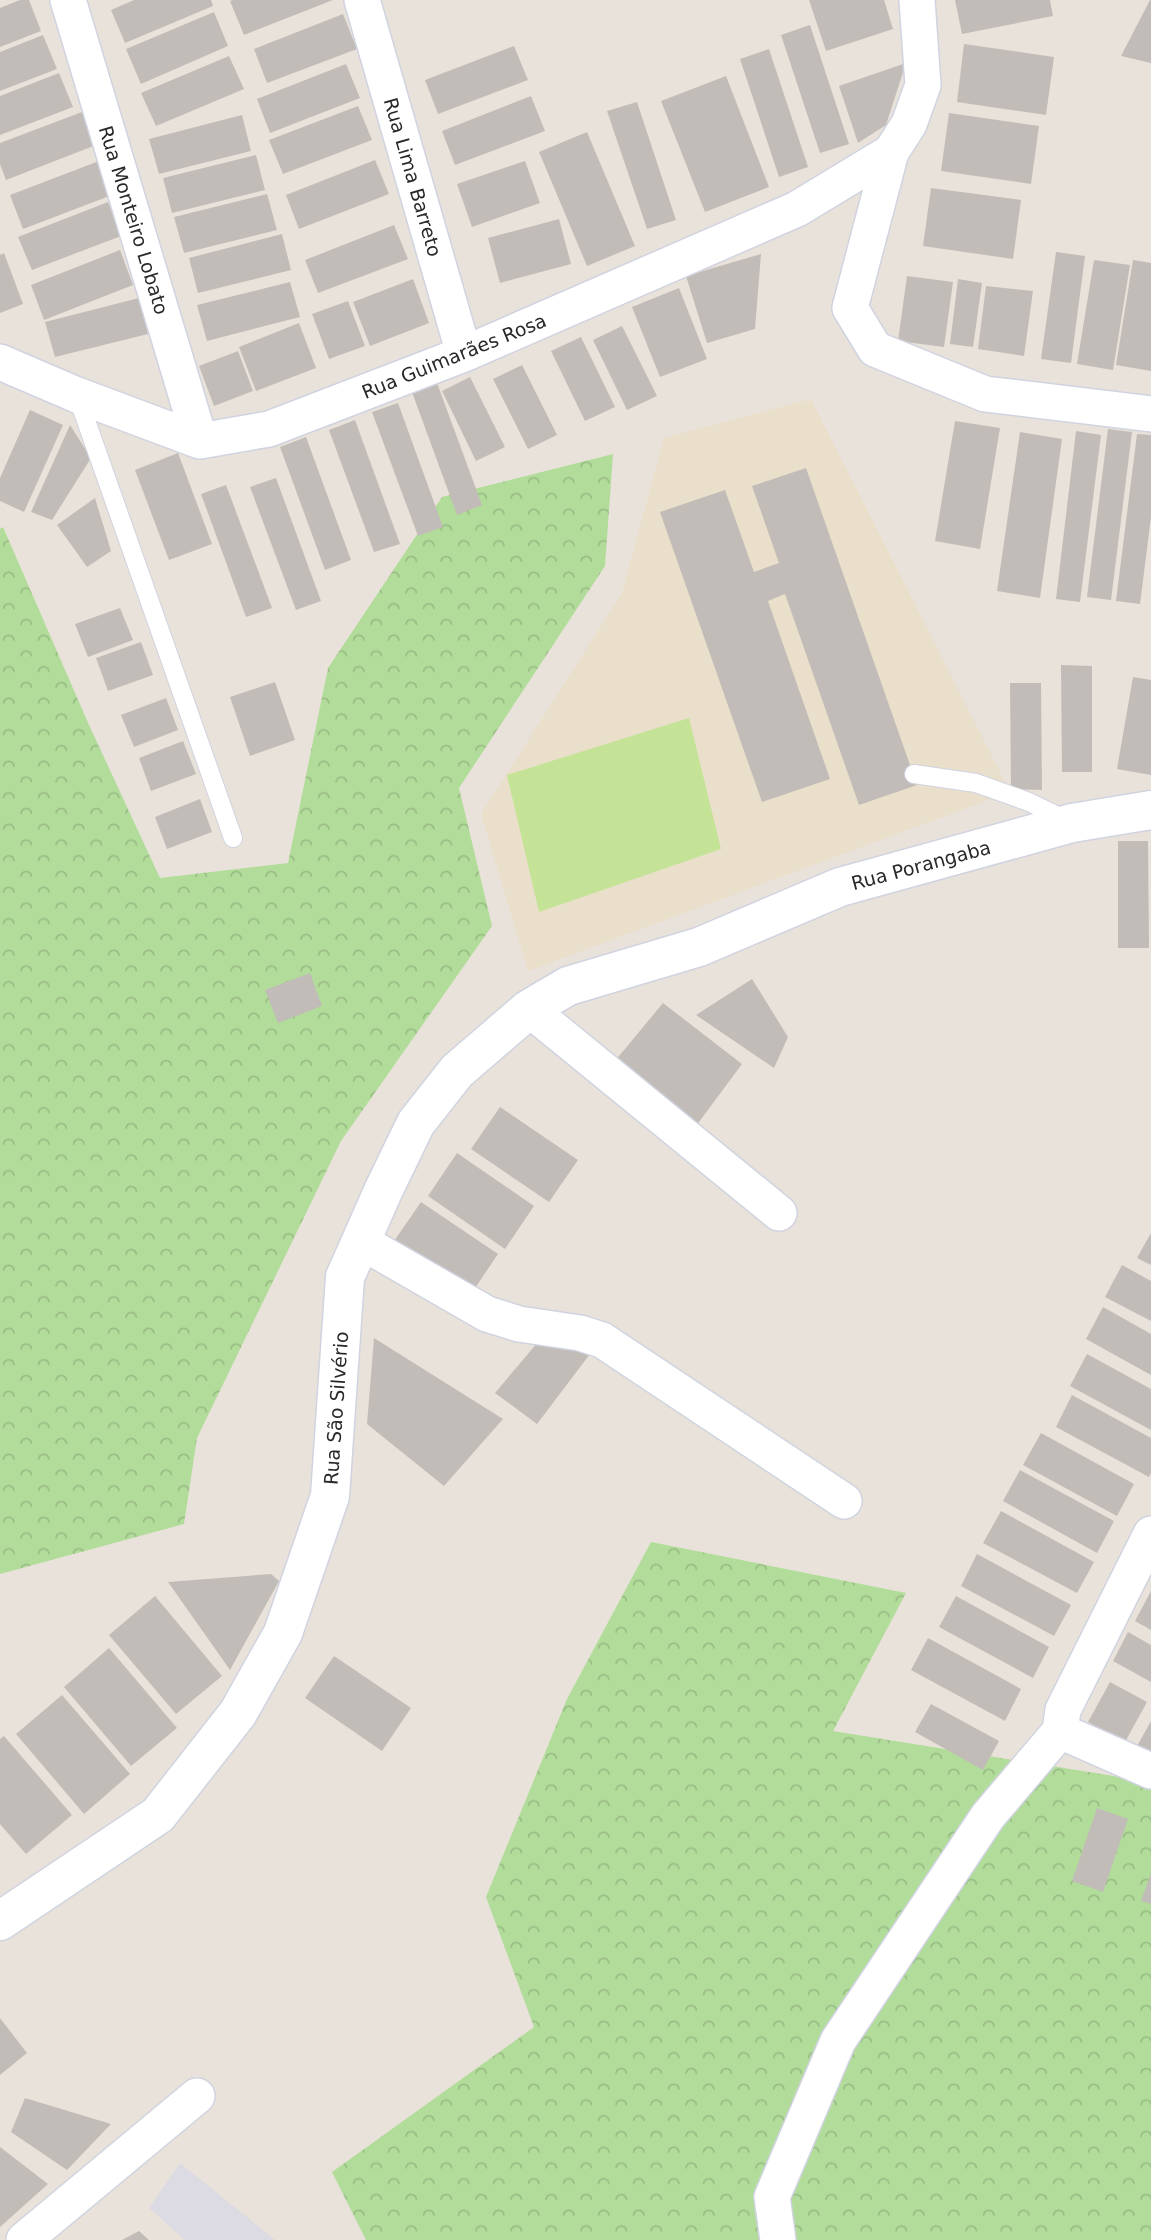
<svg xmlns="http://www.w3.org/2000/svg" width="1151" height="2240" viewBox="0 0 1151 2240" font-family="'DejaVu Sans',sans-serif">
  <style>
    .industrial { fill: #dcdae2 }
    .education { fill: #eadfca }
    .forest { fill: url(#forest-crowns) }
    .pitch { fill: #c4e397 }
    .building { fill: #c1bcb7 }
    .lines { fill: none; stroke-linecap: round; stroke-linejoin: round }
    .service-casing { stroke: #d0d3e0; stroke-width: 20 }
    .minor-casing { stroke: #d0d3e0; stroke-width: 38 }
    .tertiary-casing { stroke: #d0d3e0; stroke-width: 41 }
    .service { stroke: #fff; stroke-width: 18 }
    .minor { stroke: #fff; stroke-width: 35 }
    .tertiary { stroke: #fff; stroke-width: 38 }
    .labels { text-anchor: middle; stroke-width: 6; stroke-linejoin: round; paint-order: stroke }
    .street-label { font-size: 19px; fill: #282828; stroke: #fff }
  </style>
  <defs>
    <pattern id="forest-crowns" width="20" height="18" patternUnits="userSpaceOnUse" patternTransform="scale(1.75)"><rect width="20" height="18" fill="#b2dc9a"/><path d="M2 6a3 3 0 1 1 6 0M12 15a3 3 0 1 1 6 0" fill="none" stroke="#99bd85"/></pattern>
  </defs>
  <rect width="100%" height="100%" fill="#e9e2da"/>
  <path class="industrial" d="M180,2163L275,2240H185L149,2208Z"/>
  <path class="education" d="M811,399L1010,792L528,971L481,814L622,593L664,438Z"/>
  <path class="forest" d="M613,454L605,566L459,788L492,926L341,1141L197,1438L184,1524L0,1574V529L3,527L89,725L160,878L288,863L328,668L442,497Z
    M651,1542L906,1593L833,1731L1151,1782V2240H366L332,2172L534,2027L486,1897L567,1699Z"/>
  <path class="pitch" d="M689,718L721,849L539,912L507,775Z"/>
  <path class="building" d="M20,0H29L41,31L0,47V8Z
    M134,0H211L213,6L125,43L111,10Z
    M233,0H333L244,35L230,1Z
    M809,0H884L893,29L826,51Z
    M955,0H1050L1053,16L962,34Z
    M1150,0H1151V63L1121,56Z
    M214,12L228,46L141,84L126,49Z
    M343,14L357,49L267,83L254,49Z
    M810,25L849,144L820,153L781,35Z
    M43,35L57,69L0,91V52Z
    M964,44L1054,57L1046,115L957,102Z
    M514,46L528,80L438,114L425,80Z
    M769,49L808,167L779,177L740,59Z
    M229,56L244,89L156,126L141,93Z
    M906,63L886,125L858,143L839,86Z
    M346,64L360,98L270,133L257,99Z
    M59,73L73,107L0,135V96Z
    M726,76L769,187L705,212L661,101Z
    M531,96L545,131L455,165L442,131Z
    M637,102L676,220L647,229L607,111Z
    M358,106L372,140L283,174L269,140Z
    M82,112L96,145L6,180L0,164V143Z
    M949,113L1039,126L1031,184L941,171Z
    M242,115L251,151L159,174L149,139Z
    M587,132L635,246L587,266L539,152Z
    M256,155L265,190L172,213L163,178Z
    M375,160L389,194L299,229L286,195Z
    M99,161L112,195L23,229L10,195Z
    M525,161L540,203L472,227L457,184Z
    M931,188L1021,200L1013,259L923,246Z
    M267,194L277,230L184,253L174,217Z
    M108,202L121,236L32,270L18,237Z
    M559,219L571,264L500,283L488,238Z
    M394,225L408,259L318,293L305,260Z
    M282,234L291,270L198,293L189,258Z
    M120,250L133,285L44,320L31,285Z
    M1056,252L1085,256L1071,363L1041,359Z
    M4,253L23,304L0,313V255Z
    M761,254L755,329L707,343L686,276Z
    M1094,260L1130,265L1113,370L1077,364Z
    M1133,260L1151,263V371L1116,365Z
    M907,276L953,282L944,347L898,341Z
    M413,279L429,323L370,346L353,302Z
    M958,279L982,283L973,347L950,344Z
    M290,282L300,317L207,341L197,305Z
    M986,286L1033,291L1024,356L978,349Z
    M679,288L707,359L660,377L632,307Z
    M139,298L148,334L55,357L45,322Z
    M348,301L365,346L329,359L312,314Z
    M299,323L316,368L256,391L239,347Z
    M622,326L657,396L627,410L593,340Z
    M581,337L615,407L585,421L551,351Z
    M238,351L253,391L214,406L199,366Z
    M522,365L557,435L528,449L493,379Z
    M470,377L505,447L476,461L442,391Z
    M437,383L482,505L457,515L412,392Z
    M398,403L443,527L418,536L372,412Z
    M30,410L63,425L24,512L0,501V478Z
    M355,420L400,544L374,552L329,430Z
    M955,421L1000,428L980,549L935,541Z
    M70,425L91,458L52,520L31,512Z
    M1108,429L1132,432L1111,600L1087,597Z
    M1076,431L1101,435L1080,602L1056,599Z
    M1020,432L1062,439L1040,598L997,591Z
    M1137,434L1151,435V517L1140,604L1116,601Z
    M306,437L351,560L325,570L280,447Z
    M178,453L212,544L169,560L135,470Z
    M806,468L917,785L859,805L785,594L768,601L830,779L762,802L660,512L725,490L754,572L779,563L752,486Z
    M276,478L321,601L296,610L250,487Z
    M226,485L272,608L246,617L201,494Z
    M95,498L111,551L87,567L57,525Z
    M120,608L133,640L88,657L75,624Z
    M141,642L153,675L108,691L96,658Z
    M1061,665L1092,666V772H1062Z
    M1133,677L1151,680V775L1117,769Z
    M275,682L295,740L250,756L230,697Z
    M1010,683H1041L1042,790L1011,789Z
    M166,698L178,730L134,747L121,715Z
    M183,741L196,774L151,791L139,758Z
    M200,799L212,832L167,849L155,817Z
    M1118,841H1148L1149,948H1118Z
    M310,973L322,1006L278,1023L265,990Z
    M752,979L788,1037L774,1068L696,1015Z
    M663,1003L742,1064L693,1130L610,1067Z
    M500,1107L578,1160L549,1202L471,1149Z
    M457,1153L534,1206L505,1249L428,1196Z
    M421,1202L498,1254L469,1297L392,1244Z
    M1151,1233V1265L1137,1258Z
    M1122,1265L1151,1281V1321L1105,1297Z
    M1103,1307L1151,1334V1375L1086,1339Z
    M374,1338L503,1419L444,1486L367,1424Z
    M538,1342L593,1350L537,1424L495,1393Z
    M1087,1354L1151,1389V1430L1070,1386Z
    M1072,1395L1151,1438V1473L1149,1477L1056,1427Z
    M1041,1433L1134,1484L1117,1516L1023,1465Z
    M1020,1470L1114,1521L1097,1553L1003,1501Z
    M1001,1511L1094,1562L1077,1593L983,1543Z
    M977,1554L1071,1605L1054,1636L961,1586Z
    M271,1574L279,1581L230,1670L168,1582Z
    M1151,1591V1630L1135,1621Z
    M155,1596L222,1676L176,1714L109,1635Z
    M956,1596L1049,1647L1033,1678L939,1627Z
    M1128,1632L1151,1645V1682L1113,1661Z
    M928,1638L1021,1689L1005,1721L911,1670Z
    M109,1648L177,1728L131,1766L64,1687Z
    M334,1656L411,1708L382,1751L305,1698Z
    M1110,1682L1147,1702L1125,1742L1088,1722Z
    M62,1695L130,1774L84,1814L16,1734Z
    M931,1704L999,1741L983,1770L915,1732Z
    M1151,1721V1756L1136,1748Z
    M4,1736L72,1815L26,1854L0,1824V1739Z
    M1097,1808L1128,1819L1103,1892L1072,1881Z
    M1151,1873V1904L1141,1901Z
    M0,2018L27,2053L0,2075Z
    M25,2098L111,2124L67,2170L11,2132Z
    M0,2147L48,2184L0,2227Z
    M139,2231L149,2240H122Z"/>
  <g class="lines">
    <g class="service-casing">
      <path id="service" d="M77,395L233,838
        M914,774L976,783L1029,802L1066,820"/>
    </g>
    <g class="minor-casing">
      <path id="minor" d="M68,0L200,441
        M362,0L464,354
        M917,0L923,85L909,124L891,152L850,308L875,349L985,394L1151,414
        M0,362L77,395L200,441L269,429L464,354L797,209L891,152
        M529,1009L779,1213
        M360,1241L487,1314L519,1324L580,1333L602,1340L844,1501
        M1060,1731L1063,1710L1151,1534
        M1060,1731L1151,1771
        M24,2240L197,2096
        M778,2240L772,2197L838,2041L988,1816L1060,1731"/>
    </g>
    <g class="tertiary-casing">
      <path id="tertiary" d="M0,1921L158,1815L238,1713L283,1633L330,1496L345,1277L384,1189L416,1123L457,1071L529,1009L568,986L699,947L840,887L1072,823L1151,810"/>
    </g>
    <use href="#service" class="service"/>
    <use href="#minor" class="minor"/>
    <use href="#tertiary" class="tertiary"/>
  </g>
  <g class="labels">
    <g class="street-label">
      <text transform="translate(413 177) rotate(74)" y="7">Rua Lima Barreto</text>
      <text transform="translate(134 220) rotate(73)" y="7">Rua Monteiro Lobato</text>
      <text transform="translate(454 356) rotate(-22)" y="7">Rua Guimarães Rosa</text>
      <text transform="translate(921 865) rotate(-15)" y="7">Rua Porangaba</text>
      <text transform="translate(336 1408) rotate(-86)" y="7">Rua São Silvério</text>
    </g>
  </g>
</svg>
